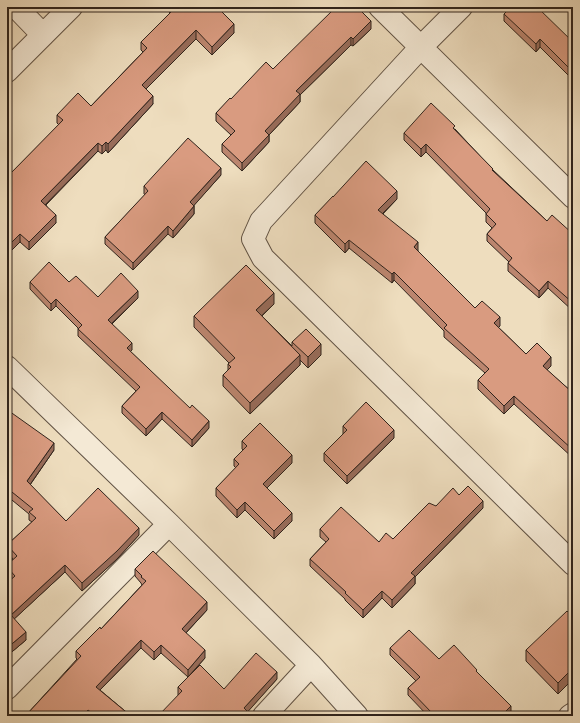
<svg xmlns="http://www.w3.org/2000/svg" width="580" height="723" viewBox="0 0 580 723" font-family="'IM FELL French Canon',serif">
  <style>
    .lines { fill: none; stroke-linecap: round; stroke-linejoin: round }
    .minor-casing { stroke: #605244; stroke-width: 24 }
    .minor { stroke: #f4e9d5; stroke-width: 22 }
    .wall { fill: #bb856e; stroke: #30241c }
    .shaded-wall { fill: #986c5a; stroke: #30241c }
    .building { fill: #d99b80; stroke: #30241c }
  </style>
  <rect width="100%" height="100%" fill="#eeddbe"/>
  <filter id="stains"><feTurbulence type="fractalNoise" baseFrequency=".005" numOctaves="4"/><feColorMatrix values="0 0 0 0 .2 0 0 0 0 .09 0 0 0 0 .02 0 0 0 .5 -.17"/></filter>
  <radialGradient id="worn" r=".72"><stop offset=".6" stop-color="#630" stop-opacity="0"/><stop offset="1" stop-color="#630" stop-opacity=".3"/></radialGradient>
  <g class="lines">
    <g class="minor-casing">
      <path id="minor" d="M16,7L43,35
        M380,7L573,197
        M461,7L420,48L261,221L253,239L263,258L573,564
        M7,71L71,7
        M7,367L169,524L311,665L357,716
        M7,688L169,524
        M264,716L311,665
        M570,716L573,714"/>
    </g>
    <use href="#minor" class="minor"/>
  </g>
  <path class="wall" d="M164,7H221L219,9L234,33L212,55L196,39L146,89L153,104L108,153L106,150L102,154L98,151L46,205L56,223L29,250L20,242L8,176L59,125L57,123V115L91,106L143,52L141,50V42L170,13Z
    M504,14L573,42V80L540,47L536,52L504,21Z
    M371,29L353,46L351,45L300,95V102L269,135V142L242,171L222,152V144L231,135L216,121V113L231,99L273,69Z
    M455,129L493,170L547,221L573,234V311L548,288L539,298L508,271V263L509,262L487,241V234L492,228L486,222V213L426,152L421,157L404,140V133Z
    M221,175L194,205V214L173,238L168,234L133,270L105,244V237L145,195L144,194V186Z
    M333,197L397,199L383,214L418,250V251L475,308L500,326L498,327L526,354L551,366L547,370L573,393V458L514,404L504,414L478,389V380L485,373L444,337V331L394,280L392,283L349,248L345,253L315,223V215Z
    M30,282H69L98,297L138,298L112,324L132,350L130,351L209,428L192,447L162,419L146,436L122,413V406L136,391L78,336V328L56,306L51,311L30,289Z
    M274,304L262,316L292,346V342L321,355L308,368L300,360V365L250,414L223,386V375L228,370V364L229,363L194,327V316Z
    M7,414L54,450L30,485L66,521L139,535L117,559L82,591L65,572L14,619L26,640L7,656V583L11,579L7,575V565L13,559L7,552V545L32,522L29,520V514L7,496Z
    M343,426L394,438L347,484L324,461V453L343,434Z
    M242,441L292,463L266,488L292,521L274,539L245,510L237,518L216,496V488L236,468L234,466V459L243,450L242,449Z
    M459,495L483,508L415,577V584L392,608L382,598L363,618L345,600V599L310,566V559L326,542L320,537V529L379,542L393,539L436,506Z
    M135,569L207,610L186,633L205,658L188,677L161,653L154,660L141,648L100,690L131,716H23L28,713L77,659L76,658V651L101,629L142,585L141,583L135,576Z
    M573,617V679L558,694L526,661V650Z
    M390,648L439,659L477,672L511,713L508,716H428L408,695V688L416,681L390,655Z
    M277,679L247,712L249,716L178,695V687L224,689Z"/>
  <path class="shaded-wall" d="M371,21V29L353,46V39Z
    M234,24V33L212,55V47Z
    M196,30V39L142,93V85Z
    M351,37V45L300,95V102L269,135V142L242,171V163L265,131L296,91Z
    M540,39V47L536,52V44Z
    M153,96V104L108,153V144Z
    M106,142V150L102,154V146Z
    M98,143V151L41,209V201Z
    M426,144V152L421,157V149Z
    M221,168V175L190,210V202Z
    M397,191V199L378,218V210Z
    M194,206V214L173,238V231Z
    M56,215V223L29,250V242Z
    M168,226V234L133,270V263Z
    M20,234V242L7,255V247Z
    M349,240V248L345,253V244Z
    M418,242V250L414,255V247Z
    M394,272V280L392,283V274Z
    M548,281V288L539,298V291Z
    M138,291V298L108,327V320Z
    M274,293V304L256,321V310Z
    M56,299V306L51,311V304Z
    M500,317V326L494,332V323Z
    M132,343V350L127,355V348Z
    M321,344V355L308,368V357Z
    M300,355V365L250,414V403Z
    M551,357V366L543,374V366Z
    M514,396V404L504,414V406Z
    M162,412V419L146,436V429Z
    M209,421V428L192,447V440Z
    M394,430V438L347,484V476Z
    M54,443V450L27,489V481Z
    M292,455V463L263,492V484Z
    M483,501V508L415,577V584L392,608V600L411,573Z
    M245,502V510L237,518V510Z
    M292,513V521L274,539V531Z
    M139,528V535L117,559L82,591V583Z
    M65,565V572L11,622V615Z
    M382,591V598L363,618V610Z
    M207,602V610L182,637V629Z
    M26,632V640L7,656V648Z
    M141,640V648L96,694V687Z
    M161,645V653L154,660V652Z
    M205,650V658L188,677V670Z
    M573,668V679L558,694V683Z
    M277,672V679L244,716V708Z
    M511,706V713L508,716H501Z
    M88,710V716H83Z
    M434,711V716H432V713Z"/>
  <path class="building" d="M172,7H217L234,24L212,47L196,30L142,85L153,96L108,144L106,142L102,146L98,143L41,201L56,215L29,242L20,234L7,247V175L8,176L63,120L57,115L78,93L91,106L147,48L141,42L174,9Z
    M336,7H357L371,21L353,39L351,37L296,91L300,94L265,131L269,135L242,163L222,144L235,131L216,113L230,98L231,99L266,62L273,69Z
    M511,7H537L573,42V72L540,39L536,44L504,14Z
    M431,103L455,126L453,128L493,169L492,170L547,221L552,215L573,234V303L548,281L539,291L508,263L512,258L487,234L496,224L486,214L490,209L426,144L421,149L404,133Z
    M188,138L221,168L190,202L194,206L173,231L168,226L133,263L105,237L148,191L144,186Z
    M366,161L397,191L378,210L418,242L414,247L475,308L482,301L500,317L494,323L526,354L537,343L551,357L543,366L573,393V450L514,396L504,406L478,380L489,369L444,328L447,325L394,272L392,274L349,240L345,244L315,215L333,196V197Z
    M49,262L69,282L76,276L98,297L121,273L138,291L108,320L132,343L127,348L190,408L192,405L209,421L192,440L162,412L146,429L122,406L140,387L78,329L82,325L56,299L51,304L30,282Z
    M246,265L274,293L256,310L300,355L250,403L223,375L231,367L228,364L235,358L194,316Z
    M306,329L321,344L308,357L292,342Z
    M366,402L394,430L347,476L324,453L347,430L343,426Z
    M9,411L54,443L27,481L66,521L98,488L139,528L117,551L82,583L65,565L11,615L26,632L7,648V583L15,576L7,567V565L17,556L7,545L36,518L29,512L33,509L7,488V414Z
    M260,423L292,455L263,484L292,513L274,531L245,502L237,510L216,488L239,464L234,459L247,446L242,441Z
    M468,486L483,501L411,573L415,576L392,600L382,591L363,610L345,593L346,592L310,559L329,539L320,529L341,507L379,542L386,533L393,539L429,503L436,506L453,488L459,495Z
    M153,551L207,602L182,629L205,650L188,670L161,645L154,652L141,640L96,687L131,716H96L88,710L83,716H70L69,715L68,716H23L27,712L28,713L81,656L76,651L100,627L101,629L146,581L141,577L142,576L135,569Z
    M567,611L573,617V668L558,683L526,650Z
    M409,630L439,659L454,645L477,670L476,671L511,706L501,716H439L434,711L432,713L408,688L420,677L390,648Z
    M256,653L277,672L244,708L249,713L246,716H158L182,691L178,687L200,665L224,689Z
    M305,711L311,716H300Z"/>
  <rect width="580" height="723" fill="none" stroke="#eeddbe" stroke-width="24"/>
  <rect x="8" y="8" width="564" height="707" fill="none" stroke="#30241c" stroke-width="2"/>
  <rect x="12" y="12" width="556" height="699" fill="none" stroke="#30241c"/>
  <rect width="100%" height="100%" filter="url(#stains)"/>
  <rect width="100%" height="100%" fill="url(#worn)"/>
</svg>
